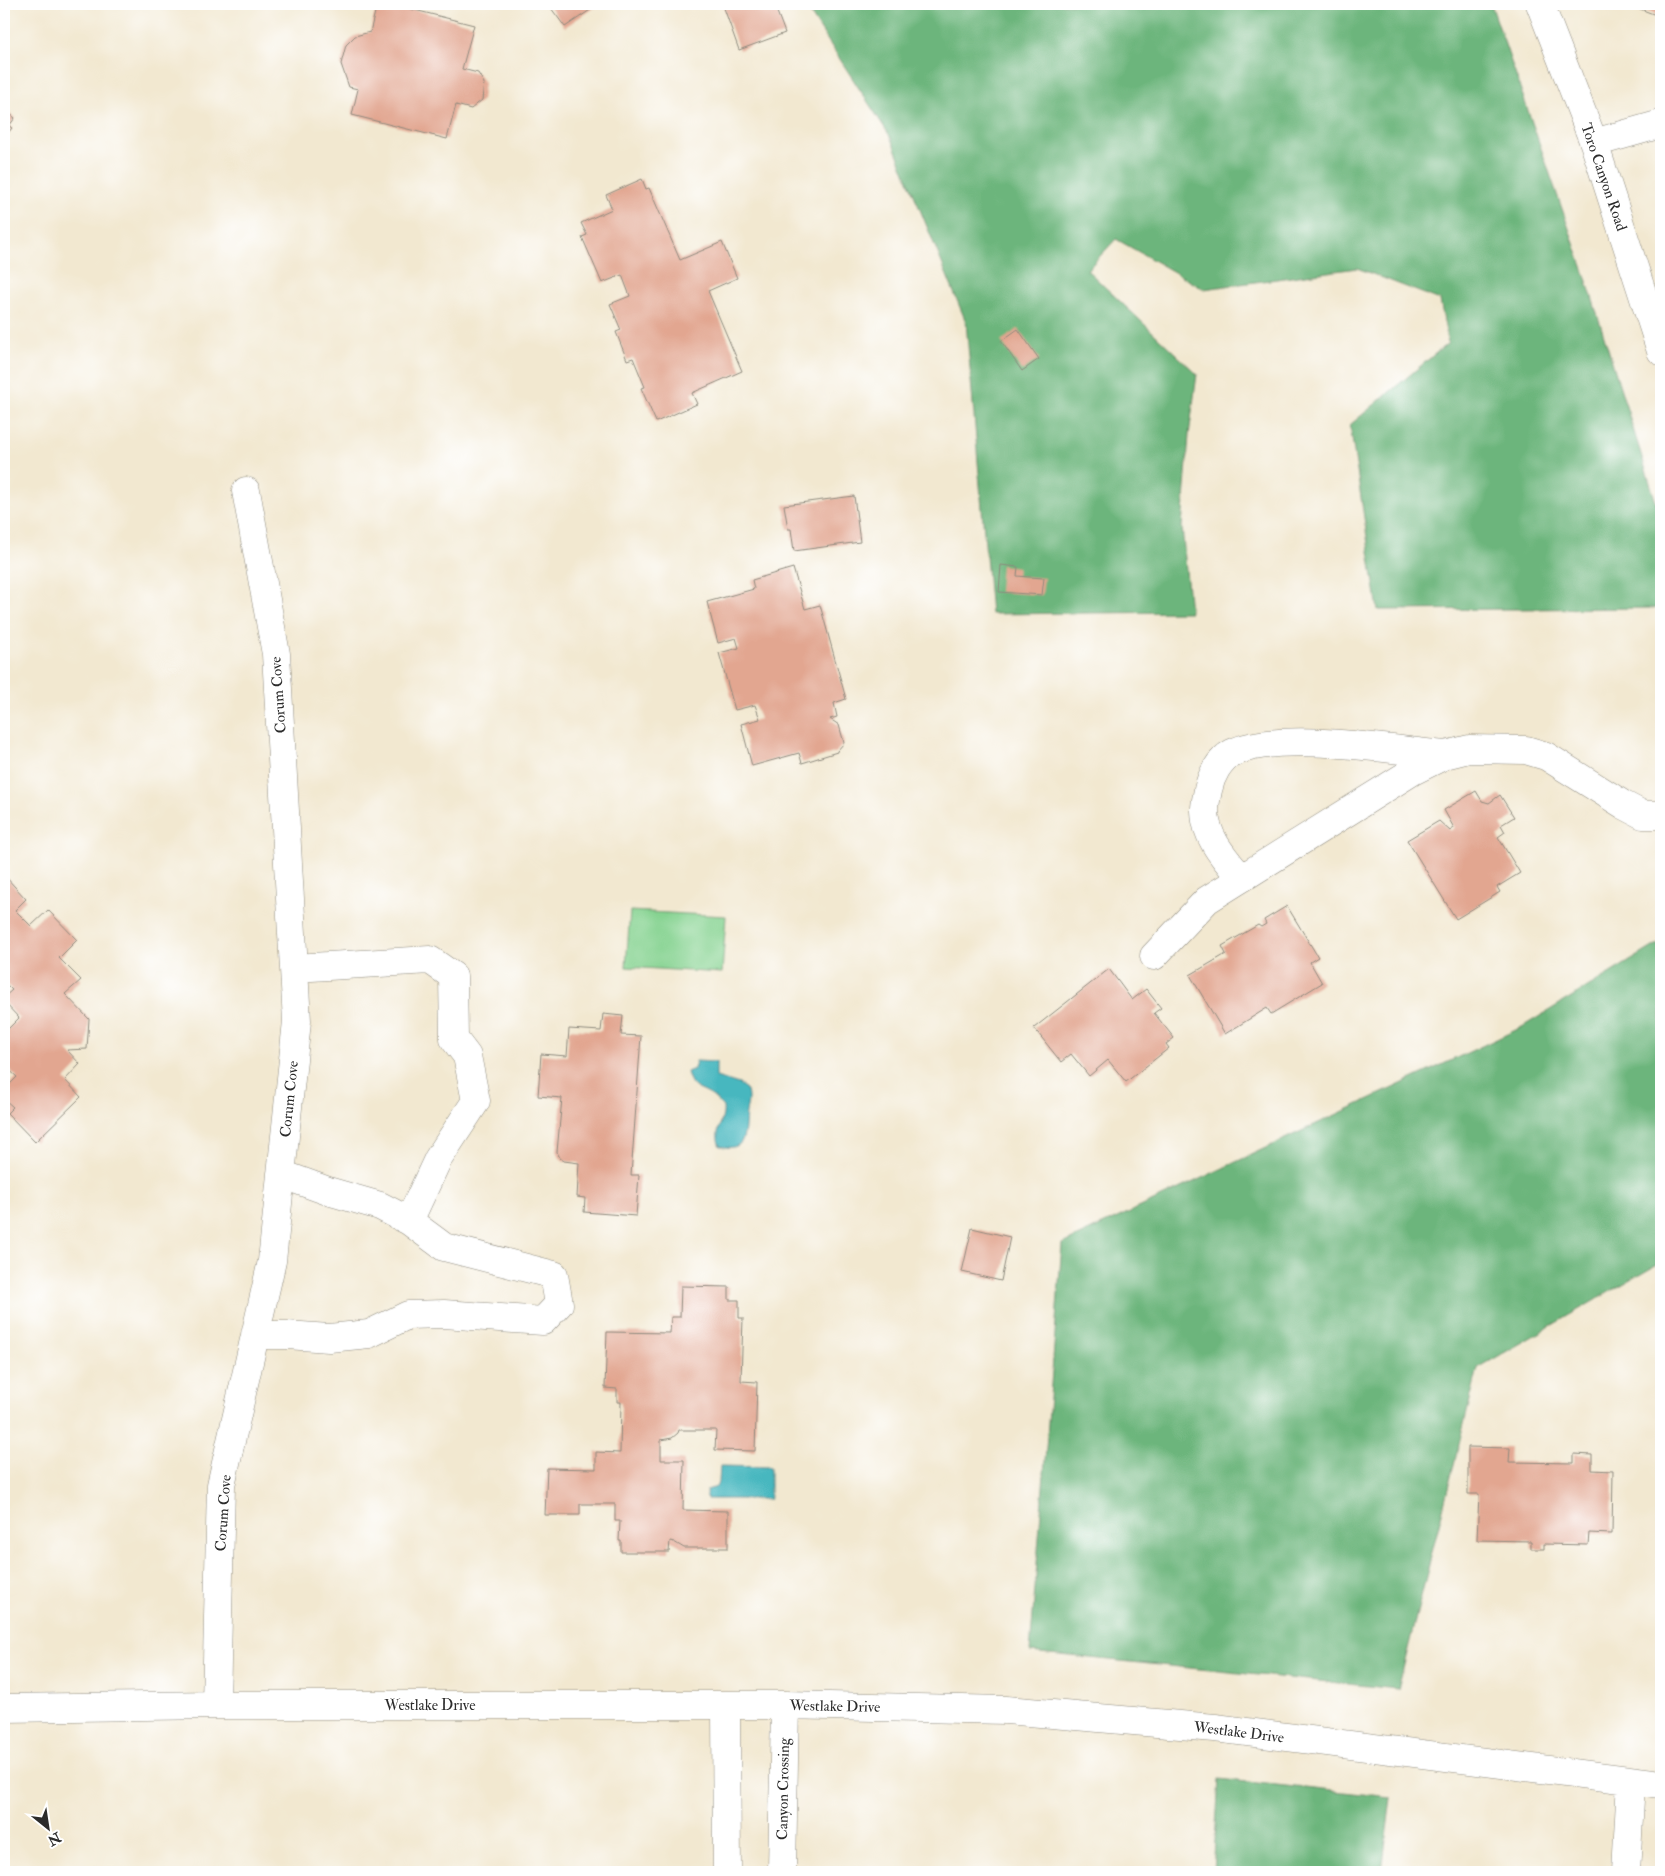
<svg xmlns="http://www.w3.org/2000/svg" width="1665" height="1876" viewBox="0 0 1665 1876" font-family="'IM FELL Double Pica',serif">
  <style>
    .green { fill: #86d391; stroke: #587f5e }
    .forest { fill: #6cb57b; stroke: #4c7053 }
    .water { fill: #47b7bf; stroke: #397175 }
    .building { fill: #e2a690 }
    .lines { fill: none; stroke-linecap: round; stroke-linejoin: round }
    .minor-casing { stroke: #8e8a7e; stroke-width: 29 }
    .minor { stroke: #fff; stroke-width: 28 }
    .labels { text-anchor: middle; stroke-width: 4.5; stroke-linejoin: round; paint-order: stroke }
    .street-label { font-size: 15px; fill: #2b2b2b; stroke: #fff }
  </style>
  <rect width="100%" height="100%" fill="#fff"/>
  <filter id="ink" filterUnits="userSpaceOnUse"><feTurbulence type="fractalNoise" baseFrequency=".02" numOctaves="2"/><feDisplacementMap in="SourceGraphic" scale="10" xChannelSelector="R" yChannelSelector="G"/><feConvolveMatrix kernelMatrix="1 2 1 2 8 2 1 2 1" color-interpolation-filters="sRGB"/></filter>
  <filter id="wash" filterUnits="userSpaceOnUse"><feTurbulence type="fractalNoise" baseFrequency=".0096" numOctaves="4" result="noise"/><feDisplacementMap in="SourceGraphic" scale="20" xChannelSelector="R" yChannelSelector="G"/><feGaussianBlur stdDeviation="1.12" result="paint"/><feColorMatrix in="noise" values="0 0 0 0 0 0 0 0 0 0 0 0 0 0 0 0 0 1.4 0 .05"/><feComposite in="paint" operator="in"/></filter>
  <g filter="url(#wash)">
    <rect width="100%" height="100%" fill="#f2e8d0"/>
    <path class="green" d="M630,911L726,916L722,973L626,967Z"/>
    <path class="forest" d="M804,4H1491L1585,275L1661,518V608L1378,610L1350,425L1448,343L1440,300L1357,268L1204,289L1116,239L1087,270L1197,374L1189,435L1182,527L1190,612L991,614L966,322L890,136Z
      M1661,942V1262L1478,1368L1398,1689L1030,1652L1062,1244L1522,1027Z
      M1219,1779L1391,1797L1382,1872H1213Z"/>
    <path class="water" d="M696,1061L716,1062V1077L739,1084L746,1089C750,1098 747,1105 746,1113C744,1131 748,1153 720,1146C713,1130 725,1122 723,1107C720,1104 716,1099 712,1096C698,1087 692,1091 687,1072L694,1069Z
      M720,1466L770,1467V1499H707L706,1490L714,1488L719,1483Z"/>
    <g id="blocks">
      <path class="building" d="M377,4H391L474,25L462,69L478,73L484,83L482,100L471,109L456,105L447,139L352,115L358,89L349,87L341,64L346,45L355,36L370,32Z
        M548,4H599L565,27Z
        M735,4H774L785,33L739,50L724,8Z
        M1627,4H1661V16L1656,15Z
        M4,109L15,118L9,126L12,128L4,138Z
        M642,179L646,189L649,188L680,260L722,242L737,278L708,291L742,371L692,393L697,404L656,422L641,388L645,387L633,358L627,360L616,332L621,330L610,304L630,296L622,275L602,283L582,237L587,235L581,223L612,209L606,195Z
        M1018,329L1039,359L1022,371L1001,341Z
        M854,496L860,542L794,551L791,529H788L784,505Z
        M1001,565L1018,567L1017,576L1044,578L1042,595L999,592Z
        M793,568L805,609L820,605L846,699L834,703L837,717L830,719L839,725L844,743L837,751V752L802,763L799,753L752,766L741,724L760,719L755,705L735,710L719,653L739,648L736,638L718,643L707,602L754,589L752,580Z
        M1476,791L1482,801L1489,803L1500,795L1514,817L1501,825L1505,832L1498,837L1520,873L1497,887L1500,892L1456,919L1407,840L1439,821L1450,831L1454,828L1444,810Z
        M4,875L26,899L15,910L31,926L48,910L77,940L59,958L81,980L65,994L89,1019L87,1049L67,1050L80,1064L65,1080L81,1097L35,1142L7,1113L13,1107L4,1099V1090L17,1077L4,1065V1033L19,1018L4,1002V997L12,990L4,982V968L6,966L4,964Z
        M1287,906L1318,957L1310,962L1322,983L1271,1014L1267,1008L1225,1034L1190,975L1226,954L1222,946L1258,925L1261,927L1266,924L1264,920Z
        M1109,969L1132,1000L1146,989L1161,1008L1154,1013L1174,1038L1166,1044L1169,1048L1126,1082L1108,1060L1089,1076L1071,1054L1061,1062L1034,1028Z
        M603,1014L623,1016L621,1035L641,1036L631,1175H639L636,1216L584,1212L585,1198L577,1197L579,1163L564,1161L560,1158L557,1152L562,1098L538,1096L541,1054L567,1056L569,1029L601,1031Z
        M972,1228L1010,1237L1001,1281L962,1272Z
        M681,1286L729,1287V1300H739V1318H743L741,1381L757,1382L755,1451L715,1450L716,1430H679L678,1433L672,1438L661,1440V1460H684L683,1510L728,1511V1548H684L674,1542L670,1541L669,1552H621V1541H619L620,1521H615V1504H580V1515H545L547,1468L596,1469V1452L620,1453L621,1402H617V1389L605,1388L607,1332L670,1333L671,1317H680Z
        M1468,1447L1510,1448L1509,1462L1574,1463V1454L1592,1455V1470L1613,1471L1612,1534L1589,1533L1588,1545L1544,1544V1549H1531V1541L1477,1540L1479,1494H1468Z"/>
    </g>
  </g>
  <g filter="url(#ink)">
    <use href="#blocks" fill-opacity="0" stroke="#8e8a7e" stroke-width="1"/>
    <g class="lines">
      <g class="minor-casing">
        <path id="minor" d="M1540,4L1594,143L1661,351
          M1594,143L1661,124
          M1241,878C1225,859 1204,836 1205,809C1205,803 1207,796 1208,790C1211,776 1219,760 1232,753C1278,730 1393,750 1445,755
          M1154,956L1207,900L1413,771L1445,755L1469,749L1526,750L1546,756L1624,805L1643,815H1661
          M294,968L430,960L453,976L454,1039L467,1056L476,1101L438,1159L409,1221
          M255,1335H287L329,1338L369,1334L408,1315L444,1314L543,1321L559,1304L554,1275L444,1247L409,1221L380,1206L328,1191L281,1174
          M216,1705L221,1485L272,1261L297,1021L276,654L246,491
          M726,1706L727,1872
          M4,1708L216,1705H785L1006,1710L1215,1728L1661,1784
          M782,1872L785,1705
          M1626,1872L1631,1781"/>
      </g>
      <use href="#minor" class="minor"/>
    </g>
  </g>
  <g class="labels">
    <g class="street-label">
      <text transform="translate(1604 177) rotate(71)" y="5">Toro Canyon Road</text>
      <text transform="translate(278 695) rotate(-94)" y="5">Corum Cove</text>
      <text transform="translate(289 1099) rotate(-84)" y="5">Corum Cove</text>
      <text transform="translate(223 1513) rotate(-86)" y="5">Corum Cove</text>
      <text x="430" y="1710">Westlake Drive</text>
      <text transform="translate(835 1706) rotate(1)" y="5">Westlake Drive</text>
      <text transform="translate(1239 1732) rotate(7)" y="5">Westlake Drive</text>
      <text transform="translate(783 1789) rotate(-89)" y="5">Canyon Crossing</text>
    </g>
  </g>
  <rect width="1665" height="1876" fill="none" stroke="#fff" stroke-width="20"/>
  <g transform="translate(48 1828) rotate(150)" stroke="#ffffff" stroke-width="4" paint-order="stroke">
  <path d="M0-4L9 19L0 12L-9 19Z" fill="#2b2b2b"/>
  <text y="-8" font-size="14" font-weight="bold" text-anchor="middle" fill="#2b2b2b">N</text>
  </g>
</svg>
